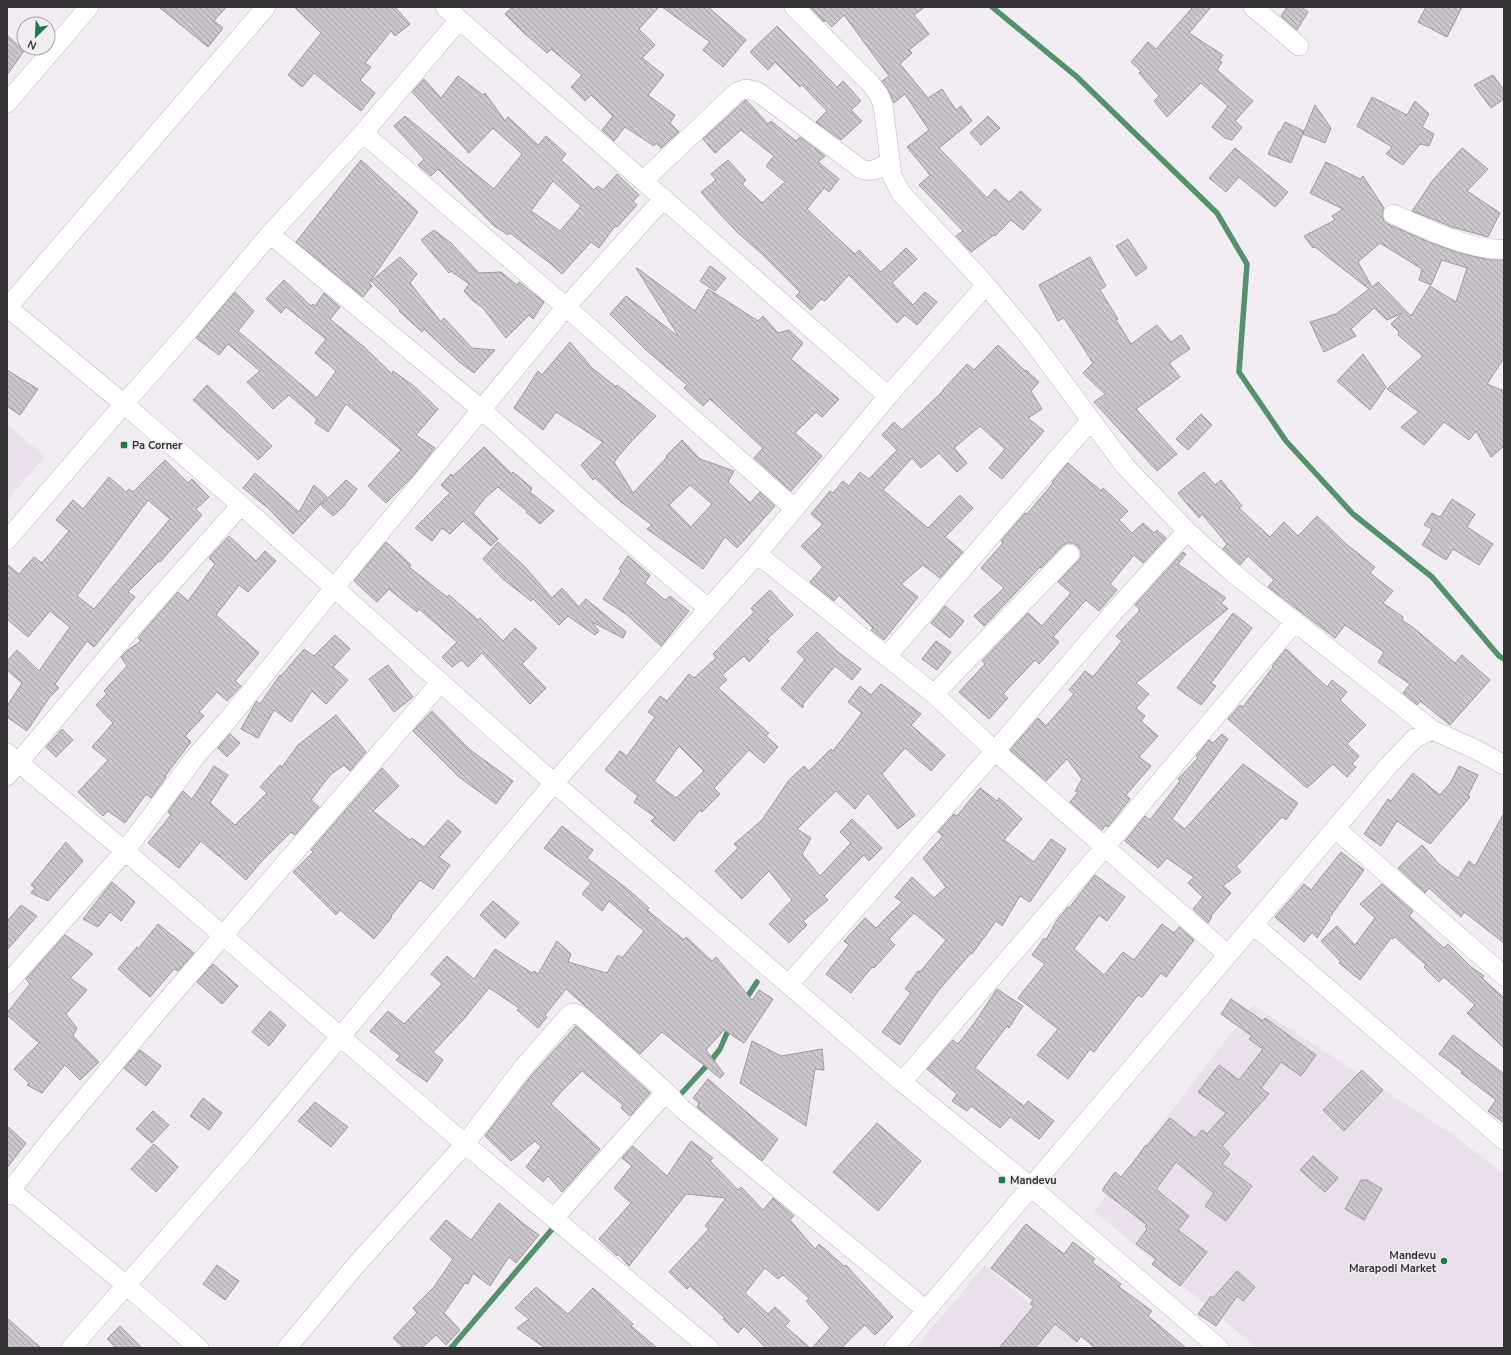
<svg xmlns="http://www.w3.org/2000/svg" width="1511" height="1355" viewBox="0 0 1511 1355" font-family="'Nunito Sans',sans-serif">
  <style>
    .built { fill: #eae0ec }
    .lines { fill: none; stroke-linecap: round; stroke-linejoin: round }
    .stream { stroke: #54926e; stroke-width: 5.5 }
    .building { fill: url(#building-back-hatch); stroke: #9e999e; fill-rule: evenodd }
    .minor-casing { stroke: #bbb7bc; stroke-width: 20 }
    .minor { stroke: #fff; stroke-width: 19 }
    .poi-dot { fill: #20784b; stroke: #f2edf3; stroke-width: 1.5 }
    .labels { text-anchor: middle; stroke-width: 3; stroke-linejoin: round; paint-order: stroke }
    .poi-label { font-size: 11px; font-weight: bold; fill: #353335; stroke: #f2edf3; text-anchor: start }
  </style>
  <defs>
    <pattern id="building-back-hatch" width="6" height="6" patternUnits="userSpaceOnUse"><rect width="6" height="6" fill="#cac6cb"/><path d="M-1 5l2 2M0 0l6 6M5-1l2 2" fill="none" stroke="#a5a1a6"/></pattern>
  </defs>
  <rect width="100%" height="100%" fill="#f2edf3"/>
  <path class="built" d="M7,424L45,456L7,501Z
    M1253,1005L1449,1132L1504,1174V1348H1257L1094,1211Z
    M985,1265L1082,1348H915Z"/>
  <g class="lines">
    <path class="stream" d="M992,7L1076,76L1217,213L1247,264L1239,372L1286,441L1353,514L1432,577L1499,656L1504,659
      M744,1002L757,982
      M680,1095L710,1062L720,1049L730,1026
      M451,1348L554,1227"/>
  </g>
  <path class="building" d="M159,7H226L214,21L223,28L208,47Z
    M294,7H395L410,24L395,36L391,31L365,63L371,67L360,80L375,93L361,111L314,73L302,87L288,75L321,33Z
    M513,7H659L639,29L655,45L642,58L664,75L648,95L675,115L670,123L679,132L661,148L656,143L654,146L625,127L614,141L602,130L613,116L591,95L585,101L571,87L582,75L551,49L547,53L524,33L505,14Z
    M662,7H708L746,40L723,67L703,50L710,42Z
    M810,7H925L914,15L929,34L909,50L912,53L900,64L928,98L942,89L956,110L961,106L972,121L939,148L987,198L995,189L1009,202L1021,191L1041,210L1023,230L1011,220L995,236L994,235L971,252L956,236L963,231L919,185L930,175L907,147L929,130L905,94L894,103L889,91L882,81L889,76L844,15L832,27L825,20L824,22Z
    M1193,7H1211L1189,33L1223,55L1219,61L1222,62L1217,70L1253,101L1235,121L1242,127L1232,140L1225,138L1212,127L1228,106L1201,83L1167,117L1154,101L1159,96L1139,73L1141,71L1131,62L1148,42L1156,49Z
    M1287,7H1301L1308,12L1297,30L1281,16Z
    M1426,7H1462L1447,37L1418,22Z
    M777,26L837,87L843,81L861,101L851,110L862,121L841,140L816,122L827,111L802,85L800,87L775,62L768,70L750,52Z
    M7,35L24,51L7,75Z
    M1493,75L1504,90V99L1491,108L1474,85Z
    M458,76L483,95L485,93L505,121L508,117L538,145L546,136L566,154L561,160L594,190L598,186L603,190L617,174L639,195L633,202L637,205L617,227L615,226L599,248L591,242L562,274L551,264L510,233L508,235L493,225L438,169L431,176L418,165L424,159L394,126L405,116L494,189L522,154L493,128L469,153L412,92L424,79L441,98ZM553,181L581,206L560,231L531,211Z
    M1372,97L1407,115L1415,101L1429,114L1422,127L1434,134L1429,146L1420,144L1403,165L1386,154L1392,147L1357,126Z
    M746,100L768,124L771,121L796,141L800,137L825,156L818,162L839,179L829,192L824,188L807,209L830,231L855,254L859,250L881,272L906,248L917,259L892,283L913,305L925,292L937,302L917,325L905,315L897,323L849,275L825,301L821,299L811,310L796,296L800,292L762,254L737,232L720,214L701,192L716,180L711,174L728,160L746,180L742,184L762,203L785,182L766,166L774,156L741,130L715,153L703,139L743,102Z
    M1315,105L1331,128L1325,143L1303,134Z
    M988,116L1000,128L981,145L970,133Z
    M1285,122L1304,131L1291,163L1268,154L1279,131L1280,132Z
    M1235,148L1288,192L1275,207L1239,177L1226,192L1209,178Z
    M1462,148L1488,169L1467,191L1500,213L1488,237L1452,227L1412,211L1433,180Z
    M361,160L418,212L369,283L372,286L363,297L296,242Z
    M1326,162L1360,179L1363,176L1384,208L1382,215L1384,221L1388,224L1429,242L1459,253L1490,260H1504V358L1487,384L1504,391V446L1491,457L1476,431L1469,440L1444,422L1424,445L1401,427L1419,412L1387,389L1423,356L1398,335L1399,332L1391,324L1402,313L1387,320L1374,308L1351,329L1356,336L1324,352L1310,322L1336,314L1369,289L1315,247L1313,248L1304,236L1335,220L1332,216L1343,209L1310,193ZM1380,243L1422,269L1419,280L1431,285L1442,260L1467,268L1456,302L1430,286L1411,316L1378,282L1372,287L1358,262Z
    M434,230L451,243L479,273L501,272L517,285L519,282L544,302L533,319L529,315L506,338L483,308L472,300L464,291L469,284L451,271L449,273L421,240Z
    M1128,239L1147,268L1136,276L1116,246Z
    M400,257L417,274L410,283L441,322L444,318L472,348L495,350L474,373L458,361L424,329L422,332L399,311L400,310L371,281Z
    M1090,257L1106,286L1100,290L1118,319L1116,320L1131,344L1157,325L1171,342L1181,335L1190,349L1169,363L1180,377L1136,409L1177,454L1157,471L1094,402L1105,394L1083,373L1093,363L1064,318L1058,321L1039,285Z
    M710,266L726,278L715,291L700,281Z
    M636,268H637L695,311L708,289L758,321L763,316L778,333L789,330L803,343L791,359L839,399L822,417L816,412L795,433L822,456L791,491L754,458L763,448L710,399L703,406L684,388L687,385L645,349L610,314L626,296L679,337Z
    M284,280L311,306L313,304L315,306L324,293L340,307L330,319L364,347L392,374L393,371L414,386L438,409L416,435L435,448L412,477L386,503L368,486L401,450L346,404L328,432L315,423L317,419L289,395L273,409L247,382L260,371L228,344L219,355L196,338L235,292L254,311L238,331L317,398L336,371L315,353L326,339L286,307L281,313L266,299Z
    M570,342L592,368L616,387L617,385L656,416L627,446L614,462L633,493L667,457L666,456L682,440L700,459L734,471L728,482L750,503L760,492L775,506L737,548L725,537L703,569L647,529L652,525L621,502L595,478L593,480L581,465L603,442L556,412L543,430L514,408L538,371L542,375ZM690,485L712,504L691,527L669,505Z
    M998,345L1025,371L1026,370L1039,382L1031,391L1042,409L1028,418L1044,431L1002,479L989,468L1005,449L980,426L954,448L967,463L957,472L939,453L921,468L912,458L883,490L928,528L960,495L973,508L945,537L963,552L940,578L923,565L901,584L918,597L884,640L871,630L873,628L839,595L834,601L810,582L823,567L801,546L823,524L811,514L830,491L833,493L843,481L849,486L860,472L869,479L897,450L882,435L894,422L902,430L943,391V390L967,364L974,370Z
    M1363,354L1386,387L1370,410L1337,381Z
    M7,370L38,389L20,415L7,406Z
    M207,385L272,446L258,460L193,400Z
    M1201,414L1212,425L1188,450L1176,439Z
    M484,447L512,474L513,472L532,488L530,492L554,511L540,524L526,512L527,511L498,487L486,497L473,513L498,539L491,546L463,521L450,534L442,528L432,541L415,528L450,493L441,485L451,474L453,476Z
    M165,460L188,483L192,479L209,497L196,509L202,515L160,562L159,561L128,592L135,597L94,647L87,641L55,684L59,688L49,698L27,731L7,717V706L22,683L7,670V661L17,650L39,671L70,627L50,611L28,637L7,619V564L19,574L34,557L42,563L69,531L56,520L73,500L83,509L109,477L126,492L129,489L133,492ZM148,500L170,519L94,609L77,596Z
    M1068,463L1101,491L1103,488L1128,511L1119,520L1132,533L1143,523L1154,533L1157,530L1166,538L1143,563L1134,555L1110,584L1117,590L1099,611L1086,600L1053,637L1059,642L1039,664L1035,660L1003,694L1008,698L989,719L959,692L985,664L982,661L1028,613L1042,626L1071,593L1058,582L1078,561L1081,557V551L1078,546L1073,543H1067L1062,546L1041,568L1040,567L984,626L974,616L1004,588L981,568L1003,543L1001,541L1025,513L1027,514L1053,483L1052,482Z
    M1204,472L1215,485L1221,480L1242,506L1239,508L1270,537L1284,522L1298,536L1317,516L1345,543L1375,567L1370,573L1393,591L1383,603L1403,617L1402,620L1415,629L1455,663L1462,655L1490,680L1450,725L1420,701L1417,705L1403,693L1410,684L1378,662L1384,652L1345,625L1335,638L1268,587L1274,580L1248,556L1240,565L1223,549L1227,544L1202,514L1199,518L1178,493Z
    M255,473L299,512L314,485L327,497L293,534L268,508L243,488Z
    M346,480L357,489L344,506L333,516L321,505Z
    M1452,499L1475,514L1467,527L1493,544L1479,565L1453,549L1446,560L1422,545L1432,529L1424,525L1432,513L1440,517Z
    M229,536L256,561L265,551L276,561L248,592L239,585L216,615L259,653L235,681L241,686L227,701L217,692L199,712L204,716L185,736L191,742L165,776L166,777L151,798L146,794L125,823L108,811L103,816L78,792L108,760L92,747L113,723L96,705L107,694L104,691L127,666L121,657L128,650L141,641L138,638L178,592L188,601L215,564L209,558Z
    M386,542L411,565L409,567L447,597L449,595L478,620L480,618L503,641L515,628L537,648L522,664L546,688L530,704L482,653L468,667L462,660L452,667L442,657L457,642L419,609L417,612L389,589L377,602L354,581Z
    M498,542L524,566L552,598L562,588L579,607L586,599L626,632L623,638L592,622L599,631L595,635L568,616L559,625L533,599L531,601L503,579L483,559Z
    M1183,552L1186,554L1178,564L1226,598L1221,603L1228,609L1136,683L1149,694L1136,708L1145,716L1141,721L1158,736L1139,757L1151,766L1126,795L1130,799L1122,809L1108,827L1106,825L1102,830L1070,802L1078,792L1075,791L1082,779L1067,759L1046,781L1010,750L1038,718L1046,726L1074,694L1069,690L1085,671L1093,677L1122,641L1116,636L1140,610L1135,605Z
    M628,556L650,575L645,583L665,600L670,596L689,611L661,646L626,614L603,599L621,571L619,569Z
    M770,590L793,615L767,639L769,641L749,662L744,656L722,675L727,680L718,688L769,733L766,736L778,747L764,763L749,750L714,788L720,794L702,812L700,810L674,841L651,821L655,817L634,802L638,796L605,770L620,751L627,756L655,717L648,712L660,696L667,701L689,674L694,678L716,658L713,654L754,612L751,608ZM679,746L704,771L676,798L654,781Z
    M945,606L964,621L950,638L931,623Z
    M1233,613L1252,628L1211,683L1216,686L1201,705L1177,688Z
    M817,632L838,652L861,669L852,680L835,666L803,704V708L781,689L805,659L797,652Z
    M335,635L350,649L333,667L348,680L326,704L312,691L291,722L274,710L258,738L241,729L255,704L257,701L260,704L280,675L281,676L304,649L314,656Z
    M936,641L951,652L937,670L922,659Z
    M1286,649L1327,687L1332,680L1347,692L1340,700L1366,725L1347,744L1359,756L1352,764L1356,767L1347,777L1333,764L1307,788L1228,719L1240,705L1243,707L1273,667L1272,666Z
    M388,665L413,697L394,712L369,679Z
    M881,684L921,714L911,725L945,755L931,771L905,748L882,774L915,815L898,829L868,793L855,809L836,791L797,829L811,838L802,854L820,876L851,843L840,832L852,819L882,848L869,861L864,855L824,896L828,900L803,921L807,925L789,943L769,924L792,900L769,871L742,899L715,871L738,848L734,844L762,820L789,780L804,766L809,771L831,749L833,751L862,713L848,702L860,686L871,695Z
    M432,711L469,749L513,781L496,804L459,777L413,731Z
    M336,715L366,752L350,771L344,765L330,775L311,800L319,807L295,835L291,832L261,862L246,880L218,855V856L201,841L179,868L148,843L171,815L168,812L183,791L192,799L214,766L228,775L210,803L235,825L267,793L260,787L280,765L282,767L298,745Z
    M62,729L73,740L56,757L46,747Z
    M230,734L240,743L227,757L218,748Z
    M1222,734L1228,739L1172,819L1185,829L1243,764L1298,803L1286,820L1282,817L1242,861L1236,866L1241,872L1223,886L1231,893L1211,916L1212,917L1208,923L1193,909L1203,897L1188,883L1194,877L1167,858L1158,868L1125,841L1145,816L1150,820L1180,781L1178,779L1198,758L1196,756L1209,740L1213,743Z
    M1459,766L1478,775L1468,795L1470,797L1430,844L1397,821L1381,846L1364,834L1388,799L1391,801L1413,773L1440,795L1451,782Z
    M382,768L399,786L373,811L392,826L410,840L412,838L424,847L448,820L461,832L439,857L450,865L433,889L420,880L391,916L392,917L374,939L340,910L336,915L293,872L313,852L311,850Z
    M980,788L997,801L999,798L1022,819L1004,840L1034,862L1051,839L1066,849L1030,902L1020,896L1002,926L996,921L972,954L971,953L938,991L900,1045L882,1032L911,993L905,989L918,971L920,972L946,940L914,913L889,939L895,945L874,968L872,967L851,993L826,974L849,945L844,941L865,918L876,928L902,902L895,897L912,877L934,898L946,887L923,858L943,836L938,832L954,814L957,816Z
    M1504,813V943L1464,912L1461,917L1429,888L1425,893L1398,868L1422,845L1440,865L1458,878L1469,861L1475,866Z
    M562,826L593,850L587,858L630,891L649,908L647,910L684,940L686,937L712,961L716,957L752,1000L759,990L773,999L744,1043L724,1030L706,1050L724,1074L720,1078L662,1032L640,1054L566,989L545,1015L547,1017L538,1028L517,1010L519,1008L489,988L463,1020L433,1052L443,1060L427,1082L396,1060L400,1056L370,1031L388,1011L404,1024L442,984L431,974L447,956L474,979L495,949L532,973L534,971L538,974L557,941L571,954L568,962L607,973L618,955L622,958L644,931L609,901L602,911L582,894L591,883L544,848Z
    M66,842L83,861L48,901L31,893L35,888L31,885Z
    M1341,852L1364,870L1329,918L1330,919L1317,938L1312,932L1304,942L1275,917L1304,884L1311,890Z
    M1095,875L1125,897L1107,921L1099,915L1074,949L1104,975L1123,952L1134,960L1162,924L1174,933L1179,927L1194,940L1166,977L1161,973L1142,997L1138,995L1094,1052L1090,1049L1068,1079L1037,1055L1058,1029L1018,998L1045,964L1032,955L1044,938L1046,940L1057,920L1068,907L1069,908Z
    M112,882L135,902L121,921L110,912L98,927L83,919Z
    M1382,884L1413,911L1409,916L1444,948L1448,944L1471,967L1484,976L1482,978L1504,998V1048L1467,1013L1475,1005L1444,977L1439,982L1424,967L1426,965L1395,937L1393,939L1391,938L1360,980L1339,963L1341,962L1321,941L1337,926L1355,945L1375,918L1360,904Z
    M493,901L519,923L505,938L480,915Z
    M21,905L37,916L7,950V921Z
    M158,924L194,953L178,971L174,969L150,997L118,969L137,947L138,949Z
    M65,935L93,954L70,978L87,990L66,1014L77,1028L73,1036L99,1062L80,1080L65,1065L42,1093L27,1085L29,1083L14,1069L39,1043L7,1015V1013L30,984L26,979Z
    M213,964L238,986L222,1004L197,982Z
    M997,989L1023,1006L1009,1028L1007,1026L975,1068L1024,1106L1028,1101L1054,1121L1039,1139L1010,1117L1000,1128L971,1106L967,1111L952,1101L957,1094L927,1069L953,1040L958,1044L975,1022Z
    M1231,999L1263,1021L1265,1018L1316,1055L1301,1076L1281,1062L1261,1088L1269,1094L1222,1146L1230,1154L1222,1164L1252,1186L1226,1221L1205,1206L1214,1193L1176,1162L1157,1188V1190L1189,1216L1178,1230L1207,1252L1180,1286L1152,1264L1156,1259L1136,1244L1147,1229L1145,1227L1147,1225L1102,1190L1115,1172L1121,1177L1129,1167H1130L1146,1145L1147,1146L1170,1118L1195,1138L1202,1130L1207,1134L1226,1113L1198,1092L1219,1065L1239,1080L1263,1049L1249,1039L1252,1036L1221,1014Z
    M270,1011L286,1025L269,1046L252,1032Z
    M576,1026L650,1093L630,1116L621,1108L623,1105L582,1071L561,1092L551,1104L600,1149L562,1192L548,1176L543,1182L526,1167L541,1147L535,1141L511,1161L485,1136L531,1076Z
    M1453,1035L1504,1074V1123L1488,1111L1496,1100L1461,1073L1462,1071L1439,1054Z
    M752,1041L781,1056L822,1049L824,1070L815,1069L806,1126L740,1083Z
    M140,1050L161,1066L146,1086L124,1068Z
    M1362,1070L1383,1090L1344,1131L1323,1110Z
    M708,1079L778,1139L762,1161L697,1107L699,1103L693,1098Z
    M203,1098L222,1113L209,1130L190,1116Z
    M315,1102L348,1127L331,1147L298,1121Z
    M153,1111L169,1125L152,1143L136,1129Z
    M877,1123L921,1161L878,1211L833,1172Z
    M7,1126L26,1143L7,1168Z
    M691,1141L713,1158L710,1161L737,1189L738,1190L741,1187L763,1210L773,1198L794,1216L790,1220L815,1249L819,1244L844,1266L846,1265L893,1317L875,1335L865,1325L851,1338L842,1348H812L830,1328L806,1301L809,1298L783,1275L778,1279L765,1268L745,1293L768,1314L775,1307L790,1321L785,1326L810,1348H766L744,1326L738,1333L723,1319L725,1318L690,1286L687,1289L669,1272L709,1229L705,1226L726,1198L686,1194L629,1266L618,1254L617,1256L599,1239L631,1203L614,1188L632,1166L622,1158L633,1146L667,1176Z
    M154,1144L178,1167L156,1192L131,1169Z
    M1313,1156L1338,1178L1325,1192L1300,1170Z
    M1361,1180H1367L1382,1189L1364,1220L1345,1209Z
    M499,1203L525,1225L539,1235L516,1263L509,1257L490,1286L473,1273L468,1284L465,1283L444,1313L460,1330L446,1345L436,1335L422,1348H404L393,1338L417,1313L413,1308L434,1287L453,1259L430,1239L446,1220L471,1240Z
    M1026,1224L1064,1254L1073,1242L1095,1259L1092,1262L1121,1284L1119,1287L1152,1311L1148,1316L1186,1348H1095L1081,1336L1077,1342L1055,1324L1035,1348H999L1034,1306L1030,1304L1033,1300L991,1268Z
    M217,1265L239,1281L225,1300L203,1284Z
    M1237,1271L1255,1287L1243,1301L1237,1296L1216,1326L1198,1314L1211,1296L1213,1298Z
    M536,1287L568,1314L593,1288L633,1324L631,1326L657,1348H545L517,1328L529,1319L515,1308Z
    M7,1318L41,1348H7Z
    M120,1326L142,1348H116L107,1339Z"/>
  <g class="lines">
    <g class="minor-casing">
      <path id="minor" d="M445,7L888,396
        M794,7L871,84L879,95L883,105L892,176L901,193L986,285L1034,343L1125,466L1187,531L1233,573L1432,730
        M1253,7L1299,46
        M7,103L89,7
        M363,133L566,307L795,509
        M644,180L737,92L746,89L758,92L861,169C873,173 879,168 889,162
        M1393,214C1422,227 1473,252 1504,249
        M270,234L482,410L595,512L709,609
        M7,307L124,404L189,330L270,234L363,133L459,20
        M7,308L266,7
        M7,540L124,404L241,505L554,783L902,1082L1031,1187L1389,765L1415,738L1432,730L1475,749L1504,765
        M757,554L934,694L995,751L1227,954
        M887,656L1091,420
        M934,694L1070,554
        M7,753L125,851L465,1144L709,1348
        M7,776L130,630L241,505
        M1336,829L1504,976
        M1254,925L1504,1140
        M7,984L125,851L196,756L227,721L334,588L566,307L664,198
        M789,984L995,751L1113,613L1187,531
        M902,1082L1105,847L1294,623
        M7,1187L126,1285L199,1348
        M7,1195L51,1139L158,1011L441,682
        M554,1218L666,1092L681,1108L926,1310
        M71,1348L244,1151L554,783L757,554L888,396L986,285
        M287,1348L356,1265L465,1144L522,1069L570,1014L574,1013L581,1016L666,1092
        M894,1348L1031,1187L1219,1348"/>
    </g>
    <use href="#minor" class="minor"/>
  </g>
  <g class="poi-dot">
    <rect x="120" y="441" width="8" height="8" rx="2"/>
    <rect x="998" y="1176" width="8" height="8" rx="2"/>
    <circle cx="1444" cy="1261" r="4"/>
  </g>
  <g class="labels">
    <g class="poi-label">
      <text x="132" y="449">Pa Corner</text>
      <text x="1010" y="1184">Mandevu</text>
      <text x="1436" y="1259" text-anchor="end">Mandevu<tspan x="1436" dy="13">Marapodi Market</tspan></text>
    </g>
  </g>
  <rect width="1511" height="1355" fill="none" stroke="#353335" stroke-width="16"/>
  <g transform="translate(36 36) rotate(204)"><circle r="19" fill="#f2edf3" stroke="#a6a3a7"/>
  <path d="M0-3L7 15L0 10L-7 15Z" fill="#20784b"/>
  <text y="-6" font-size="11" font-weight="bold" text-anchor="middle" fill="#353335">N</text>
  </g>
</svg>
